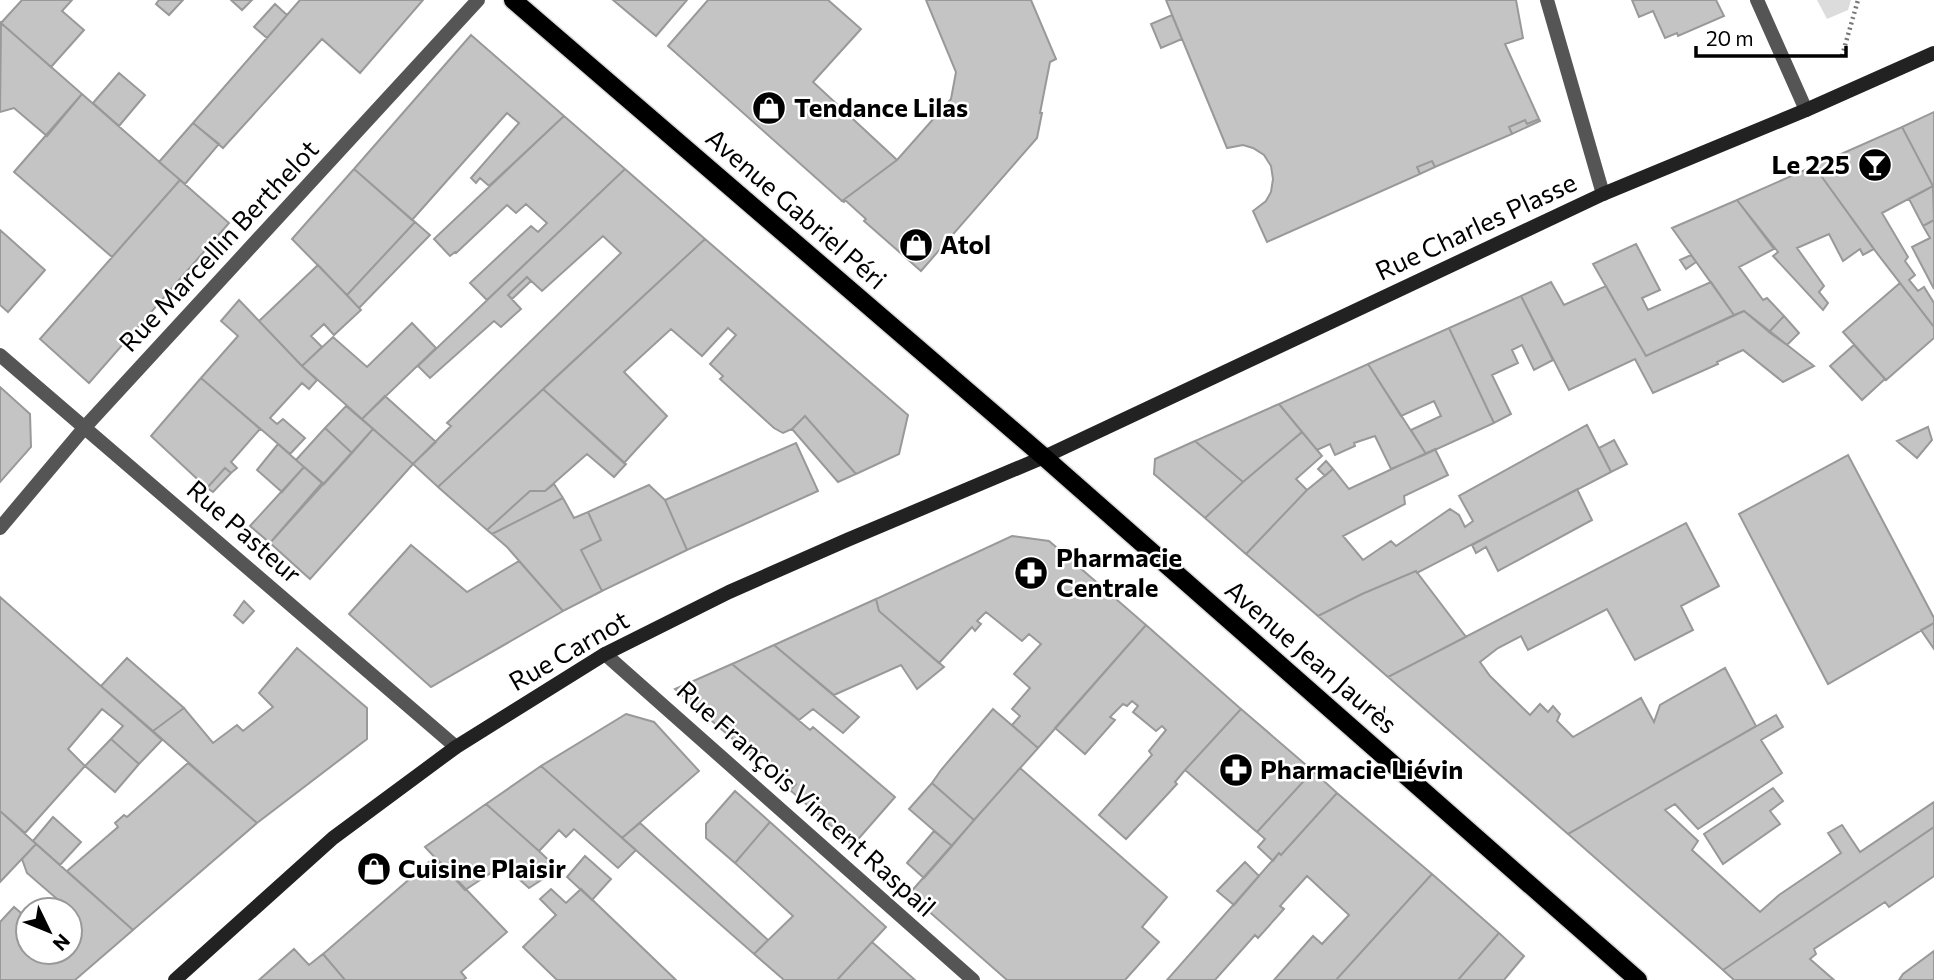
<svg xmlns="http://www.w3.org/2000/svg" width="1934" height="980" viewBox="0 0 1934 980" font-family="Commissioner,sans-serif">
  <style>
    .green { fill: #dcdcdc }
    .building { fill: #c4c4c4; stroke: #999; stroke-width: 2 }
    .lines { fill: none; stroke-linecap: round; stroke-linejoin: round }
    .primary-casing { stroke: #dbdbdb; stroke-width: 21 }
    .path { stroke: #777; stroke-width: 4.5; stroke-dasharray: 2 3.5; stroke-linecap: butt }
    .minor { stroke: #555; stroke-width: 14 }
    .secondary { stroke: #222; stroke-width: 14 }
    .primary { stroke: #000; stroke-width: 18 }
    .labels { text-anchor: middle; stroke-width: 5; stroke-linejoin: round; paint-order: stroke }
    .poi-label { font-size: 26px; font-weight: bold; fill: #000; stroke: #fff; text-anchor: start }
    .street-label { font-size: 26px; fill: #000; stroke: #fff }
  </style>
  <rect width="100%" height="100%" fill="#fff"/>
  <path class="green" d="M1817,0H1851L1848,10L1827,19Z"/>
  <path class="building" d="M22,0H72L62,11L84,30L51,67L1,23Z
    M159,0H183L169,15L156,4Z
    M231,0H252L242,10Z
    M300,0H423L360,73L322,39L223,148L193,123Z
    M613,0H687L656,36Z
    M708,0H828L861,29L813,82L897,160L842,201L668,46Z
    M926,0H1031L1056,59L1050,62L1040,113H1042L1037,138L921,271L864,221L866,219L845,200L844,202L842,201L897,160L951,99L956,72Z
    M1166,0H1516L1523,38L1505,44L1539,119L1527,124L1525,120L1509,127L1512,134L1435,167L1432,161L1417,167L1420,174L1267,242L1253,211L1266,201L1271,192L1273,179L1271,166L1264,155L1253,148L1243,145L1227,148Z
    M1632,0H1716L1724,16L1678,36L1677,33L1665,38L1653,11L1639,17Z
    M275,4L287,15L267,38L254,27Z
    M1172,15L1182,39L1161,48L1151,24Z
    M1,23L82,94L47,136L14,108L0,112Z
    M471,35L564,116L489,186L480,178L476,183L471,178L519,123L507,113L412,220L354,169Z
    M119,73L145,95L119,126L93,103Z
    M82,94L180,180L112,257L14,172Z
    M1934,112V188L1902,127Z
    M564,116L625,169L487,300L470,283L531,226L538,232L547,223L526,204L516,213L507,205L456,253L455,252L450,256L434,239Z
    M1539,119L1540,121L1512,134L1509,127L1525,120L1527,124Z
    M193,123L219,144L185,184L159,162Z
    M1902,127L1933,186L1882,213L1908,257L1905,261L1915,275L1909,280L1918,291L1924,287L1934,303V327L1873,248L1814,166Z
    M1432,161L1435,167L1420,174L1417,167Z
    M1814,166L1874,249L1863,255L1860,249L1843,261L1829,234L1797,248L1824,286L1819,292L1828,303L1823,310L1773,256L1778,252L1737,200Z
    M354,169L415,222L347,295L292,239Z
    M625,169L705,239L438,487L413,464L451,426L447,423L621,253L603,236L542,291L527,277L508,295L521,309L501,327L494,321L430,378L418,366Z
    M180,180L229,223L89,383L40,339Z
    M1933,186L1934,220L1923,226L1909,199Z
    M1737,200L1774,249L1739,267L1763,300L1767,298L1784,316L1769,332L1744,311L1734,315L1672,228Z
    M1934,220V289L1912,247L1930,238L1923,226Z
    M415,222L430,235L359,308L347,295Z
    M0,230L45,270L8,312L0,305Z
    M705,239L908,415L899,454L856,474L805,416L792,429L783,433L774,428L720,379L723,376L710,364L736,335L728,328L702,356L671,329L624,372L667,416L624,463L543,389Z
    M1636,244L1660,290L1642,298L1648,310L1711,282L1734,315L1646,356L1593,264Z
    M1691,255L1696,262L1686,269L1680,260Z
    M318,265L361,310L334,335L324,324L311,336L322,347L302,366L259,321Z
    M527,277L531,281L512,299L508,295Z
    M1551,282L1564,305L1606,286L1646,356L1744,311L1814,366L1783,382L1743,350L1717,362L1718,364L1653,393L1635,359L1569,390L1521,296Z
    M1900,283L1934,327V338L1886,380L1843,332Z
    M1521,296L1553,360L1534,370L1522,345L1512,350L1518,363L1492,375L1511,414L1494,423L1449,328Z
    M239,300L302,366L317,380L309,389L302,383L270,418L277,424L283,419L305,438L290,454L201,378L238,336L221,321Z
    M1784,316L1799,333L1787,345L1769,332Z
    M412,323L436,348L362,419L302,366L333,337L367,367Z
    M1449,328L1494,423L1426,454L1411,430L1441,416L1434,401L1401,416L1368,364Z
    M1854,345L1885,379L1862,400L1830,366Z
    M1368,364L1426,454L1391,469L1375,436L1354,443L1355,446L1335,455L1330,444L1317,450L1279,404Z
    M201,378L260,429L231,462L237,468L231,473L225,468L207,488L151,436Z
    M0,387L30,414L31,447L0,482Z
    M543,389L626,464L614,477L587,454L545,491H530L487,530L438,487Z
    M385,396L436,442L413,464L362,419Z
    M1279,404L1302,432L1243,482L1195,441Z
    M346,406L373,429L352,453L325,428Z
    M805,416L856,474L838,482L792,429Z
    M1587,425L1611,472L1417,573L1416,571L1362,594L1318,616L1246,554L1307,490L1333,469L1349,489L1435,449L1448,475L1404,496L1405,504L1343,536L1363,560L1391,541L1396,546L1450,509L1459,515L1465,527L1473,521L1459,496Z
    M1928,427L1932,440L1917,458L1897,441Z
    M325,428L352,453L324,484L296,460Z
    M373,429L413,464L310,579L270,543Z
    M1302,432L1322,456L1296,479L1307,490L1246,554L1205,518L1243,482Z
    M1614,440L1627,464L1611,472L1599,448Z
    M1195,441L1243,482L1205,518L1154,474L1155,459Z
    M796,443L818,491L687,550L665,500Z
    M278,444L304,467L282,492L257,470Z
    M1848,455L1934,618V623L1828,684L1739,514Z
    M1326,461L1333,469L1325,476L1318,469Z
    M304,467L322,483L270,543L250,526Z
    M225,468L231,473L213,492L207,488Z
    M554,484L563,498L492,534L487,530L530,491H545Z
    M649,485L665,500L687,550L602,591L581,550L601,540L588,512Z
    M1577,489L1592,520L1498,571L1486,547L1476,553L1472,545Z
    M563,498L574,518L588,512L601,540L581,550L602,591L563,611L507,547L492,534Z
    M1686,523L1719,586L1681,606L1693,630L1635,660L1607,609L1528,650L1521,636L1498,648L1480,662L1490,676L1530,715L1540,704L1548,712L1553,706L1560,714L1557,721L1573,737L1641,698L1654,722L1660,705L1725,668L1756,726L1568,834L1388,677Z
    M1012,536L1049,541L1146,625L1038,748L1012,725L1020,716L1012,709L1030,688L1014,674L1041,644L1029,634L1022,641L986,612L977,621L981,624L975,631L972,627L939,663L879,611L876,599Z
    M411,545L467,592L519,561L563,611L431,687L349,614Z
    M1416,571L1466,637L1388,677L1318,616L1362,594Z
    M0,597L162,740L139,764L111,739L123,726L102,709L68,749L85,766L25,833L0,811Z
    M876,599L879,611L944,667L917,689L901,665L834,695L774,645Z
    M244,601L254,611L243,623L234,615Z
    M1934,623V649L1921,630Z
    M1146,625L1241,709L1185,770L1175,782L1177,784L1126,839L1099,815L1152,755L1149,751L1166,730L1162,726L1156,731L1133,712L1138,706L1132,701L1127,706L1123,704L1110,717L1115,720L1085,754L1055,728Z
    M774,645L859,717L843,733L813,709L799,720L732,664Z
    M297,648L367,708V739L257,823L153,731L184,708L213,743L237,725L243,731L273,707L259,693Z
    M127,658L184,708L153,731L101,686Z
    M732,664L810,730L813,727L895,797L853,845L790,790L796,784L756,749L750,754L675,689Z
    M993,709L1038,748L974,820L932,783L941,770Z
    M1241,709L1313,771L1257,832L1185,770Z
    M626,714L654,722L699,771L622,838L541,766Z
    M1776,715L1783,727L1761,740L1782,773L1698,829L1675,804L1665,810L1698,841L1692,850L1760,912L1779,895L1841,853L1828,833L1842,825L1860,852L1934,802V827L1723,970L1568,834Z
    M111,739L139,764L115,792L85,766Z
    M188,763L257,823L133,930L67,871L118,827L115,823L124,815L127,817Z
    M541,766L636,850L618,868L574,829L566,837L559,830L539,851L486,804Z
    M1020,768L1167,897L1142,927L1159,942L1125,980H1007L909,894Z
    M1313,771L1337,793L1281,855L1279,853L1273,861L1258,847L1265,839L1257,832Z
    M932,783L974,820L952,846L909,809Z
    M1773,788L1783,801L1770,811L1780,824L1723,864L1704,834Z
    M735,791L770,822L735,863L706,838V824Z
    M1337,793L1432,874L1336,980H1274L1313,936L1322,944L1349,915L1307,876L1280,906L1284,909L1258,938L1255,935L1215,980H1167L1279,853L1281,855Z
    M486,804L539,851L558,869L529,888L503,865L465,890L425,847Z
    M0,811L36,844L0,882Z
    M53,817L81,842L60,865L33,841Z
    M770,822L886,927L837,980H784L754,954L793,916L735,863Z
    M640,823L768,940L754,954L622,838Z
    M1934,827V876L1889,907L1885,902L1814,949L1816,954L1810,959L1834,980H1734L1723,970Z
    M934,831L952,846L924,878L907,863Z
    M36,844L133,930L75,980H0V922L14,907L28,919V952H70V926L78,917L27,873L22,859Z
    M585,856L611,879L592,900L567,877Z
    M435,857L507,932L461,972L466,978L463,980H345L323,954Z
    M1245,862L1259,876L1234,905L1217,891Z
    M1432,874L1499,933L1458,980H1336Z
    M551,889L566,903L581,889L676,980H557L523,947L556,915L540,899Z
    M1499,933L1524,956L1504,980H1458Z
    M872,942L915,980H837Z
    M294,949L309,965L323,954L345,980H259Z
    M1934,951V980H1899L1903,974Z"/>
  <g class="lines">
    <g class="primary-casing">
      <path id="primary" d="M513,0L1044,457L1638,980"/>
    </g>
    <path class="path" d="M1842,56L1858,0"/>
    <path class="minor" d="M1547,0L1603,194
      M1757,0L1806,110
      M0,355L456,747
      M0,528L85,427L478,0
      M605,654L973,980"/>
    <path class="secondary" d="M175,980L333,838L456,747L605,654L729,592L847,540L1044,457L1603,194L1806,110L1934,53"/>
    <use href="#primary" class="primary"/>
  </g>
  <defs>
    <g id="shop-disc" transform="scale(1.75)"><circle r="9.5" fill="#000" stroke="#fff"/><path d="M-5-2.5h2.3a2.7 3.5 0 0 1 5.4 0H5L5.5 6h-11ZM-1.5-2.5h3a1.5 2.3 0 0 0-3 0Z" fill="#fff"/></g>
    <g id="bar-disc" transform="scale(1.75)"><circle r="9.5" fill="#000" stroke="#fff"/><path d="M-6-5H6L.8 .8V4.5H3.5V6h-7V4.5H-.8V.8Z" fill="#fff"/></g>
    <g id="pharmacy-disc" transform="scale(1.75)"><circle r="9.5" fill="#000" stroke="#fff"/><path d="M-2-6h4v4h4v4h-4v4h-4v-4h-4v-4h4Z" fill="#fff"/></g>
  </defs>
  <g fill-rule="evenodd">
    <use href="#shop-disc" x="769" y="108"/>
    <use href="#bar-disc" x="1875" y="165"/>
    <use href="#shop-disc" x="916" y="245"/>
    <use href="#pharmacy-disc" x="1031" y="573"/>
    <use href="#pharmacy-disc" x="1236" y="770"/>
    <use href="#shop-disc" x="374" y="869"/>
  </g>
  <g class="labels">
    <g class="poi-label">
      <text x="794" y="117">Tendance Lilas</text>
      <text x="1850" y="174" text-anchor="end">Le 225</text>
      <text x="940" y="254">Atol</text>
      <text x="1056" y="567">Pharmacie<tspan x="1056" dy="30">Centrale</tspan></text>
      <text x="1260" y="779">Pharmacie Liévin</text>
      <text x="398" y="878">Cuisine Plaisir</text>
    </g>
    <g class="street-label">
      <text transform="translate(796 209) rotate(41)" y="9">Avenue Gabriel Péri</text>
      <text transform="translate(1476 227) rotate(-25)" y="9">Rue Charles Plasse</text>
      <text transform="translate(219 246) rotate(-47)" y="9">Rue Marcellin Berthelot</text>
      <text transform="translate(244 532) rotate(41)" y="9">Rue Pasteur</text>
      <text transform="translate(569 651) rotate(-30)" y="9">Rue Carnot</text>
      <text transform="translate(1311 657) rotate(41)" y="9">Avenue Jean Jaurès</text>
      <text transform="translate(806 799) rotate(42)" y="9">Rue François Vincent Raspail</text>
    </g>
  </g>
  <g transform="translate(49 931) rotate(133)"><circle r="33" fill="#ffffff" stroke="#999999" stroke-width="2"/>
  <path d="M0-5L12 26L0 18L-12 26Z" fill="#000000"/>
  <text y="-10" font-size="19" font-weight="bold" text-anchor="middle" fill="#000000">N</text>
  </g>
  <path d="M1696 46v10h150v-10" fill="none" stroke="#000000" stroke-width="3.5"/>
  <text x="1706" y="46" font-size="21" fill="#000000" stroke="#ffffff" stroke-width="5" paint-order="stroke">20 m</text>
</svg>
